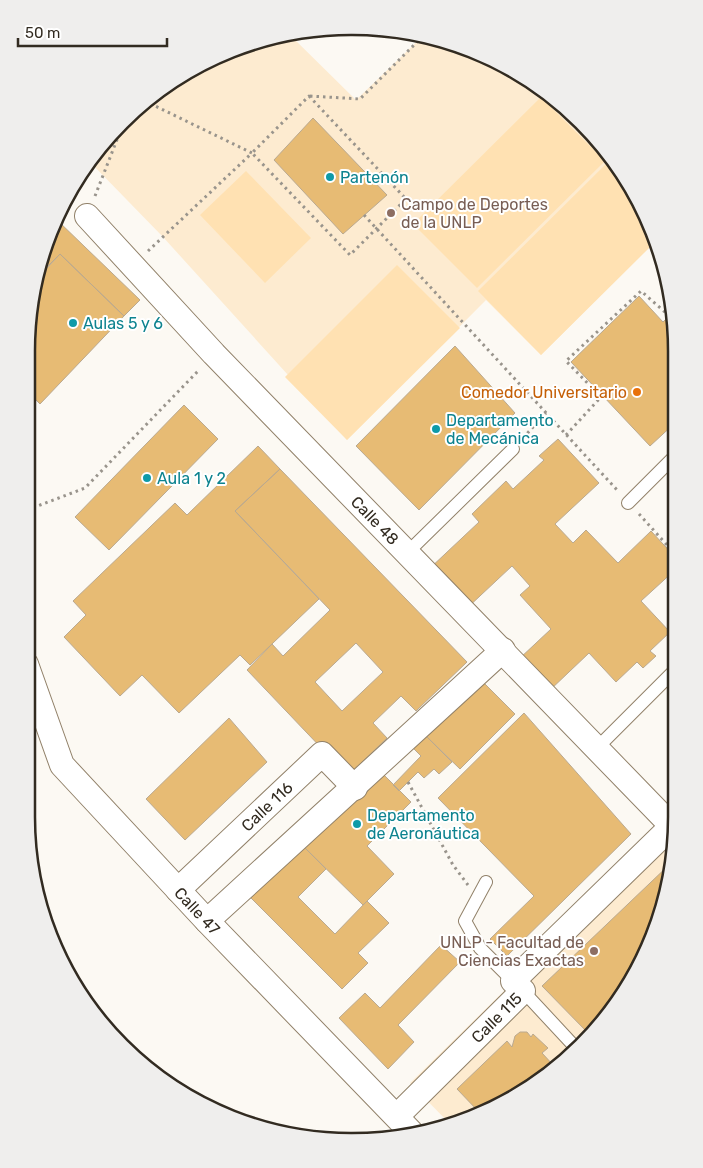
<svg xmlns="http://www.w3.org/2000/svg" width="703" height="1168" viewBox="0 0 703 1168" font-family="Rubik,sans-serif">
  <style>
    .built { fill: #fdebd0 }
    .green { fill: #ffe1b2 }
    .building { fill: #e7bb74; stroke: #baa990; fill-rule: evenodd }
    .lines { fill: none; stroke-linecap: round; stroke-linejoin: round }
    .service-casing { stroke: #918169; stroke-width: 14 }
    .minor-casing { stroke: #918169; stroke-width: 26 }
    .path { stroke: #99948c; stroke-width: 3; stroke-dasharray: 2.5 4; stroke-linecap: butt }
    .service { stroke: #fff; stroke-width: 12 }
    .minor { stroke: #fff; stroke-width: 24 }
    .tram { stroke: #969189; stroke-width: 1 }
    .culture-dot { fill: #0f9aa8; stroke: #fff; stroke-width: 2 }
    .education-dot { fill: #8d6e63; stroke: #fff; stroke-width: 2 }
    .food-dot { fill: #e8710a; stroke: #fff; stroke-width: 2 }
    .labels { text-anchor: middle; stroke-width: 4; stroke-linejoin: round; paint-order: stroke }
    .culture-label { font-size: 16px; fill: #0d838f; stroke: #fff; text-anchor: start }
    .education-label { font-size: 16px; fill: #785e54; stroke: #fff; text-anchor: start }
    .food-label { font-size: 16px; fill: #c56008; stroke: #fff; text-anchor: end }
    .street-label { font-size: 16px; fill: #322b21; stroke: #fff }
    .rim { fill: none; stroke: #322b21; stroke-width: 2.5 }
  </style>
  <rect width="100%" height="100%" fill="#fcf9f3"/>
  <path class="built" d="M288,33L356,100L423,36L532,81L596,137L633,189L655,242L541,355L486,300L347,440L163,237L90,162L171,81Z
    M676,823V838L659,921L622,997L549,1075L451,1125L410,1083Z"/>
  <path class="green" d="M541,97L605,161L477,288L413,224Z
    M606,164L635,193L655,242L541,355L478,291Z
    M246,171L311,238L265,283L200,215Z
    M397,265L460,328L347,440L285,377Z"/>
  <path class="building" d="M313,118L387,195L343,234L274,160Z
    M57,220L140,300L124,316L60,254L46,269L40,264L44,247Z
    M60,254L124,316L40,404L27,391V330L37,277Z
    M639,296L663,322L673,312L676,330V422L650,446L571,362Z
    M455,346L515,413L419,510L356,446Z
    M184,405L218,439L109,550L75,517Z
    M558,439L599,483L555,524L573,543L586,530L618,563L651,531L676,558V569L641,601L670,632L650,651L656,656L643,668L637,662L616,682L589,653L549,691L519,659L551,629L520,595L530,586L512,566L465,610L428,570L479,522L472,514L506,481L513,489L544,460L539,456Z
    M258,446L280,469L235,511L319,599L250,665L240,655L179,713L142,675L120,696L64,637L86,615L73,601L175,503L187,515Z
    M280,469L467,662L416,711L401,696L373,723L387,738L348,776L247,670L272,644L283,656L330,610L235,511ZM356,643L383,672L342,711L315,682Z
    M477,676L515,714L460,769L426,736Z
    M524,713L631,834L507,956L490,939L534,896L438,798Z
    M229,718L267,762L185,840L146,799Z
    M426,736L452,762L439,774L434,769L424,778L418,772L399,791L393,785L421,756L413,748Z
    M379,770L411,802L367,846L394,874L363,905L303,846Z
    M300,843L326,869L298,897L335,934L367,901L389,923L358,953L368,963L342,989L248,895Z
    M671,863L659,921L622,997L588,1033L542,986Z
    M441,945L460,962L398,1025L414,1042L388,1069L339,1018L365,993L380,1008Z
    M520,1032H527L531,1037L533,1034L548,1048L542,1053L554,1066L563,1057L564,1059L549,1075L479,1112L457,1089L507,1041L512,1047L515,1036Z"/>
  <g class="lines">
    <g class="service-casing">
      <path id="service" d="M628,503L676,455
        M408,552L513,449
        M596,749L676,669
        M486,882L465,921L480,948L513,981
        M523,991L575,1047"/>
    </g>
    <g class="minor-casing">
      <g id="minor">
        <path id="s1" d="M87,216L214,354L667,821"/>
        <path id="s2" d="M26,664L62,765L207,921L411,1132"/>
        <path id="s3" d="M178,890L322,754L355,788"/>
        <path d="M207,921L503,650"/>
        <path id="s4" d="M397,1116L523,991L513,981L670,828L667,821L676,813"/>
      </g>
    </g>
    <path class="path" d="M309,96L406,199L350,255L252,153Z
      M310,96L360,99L423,36
      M95,196L120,132
      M364,215L618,491
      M148,251L252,153L149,103
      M566,435L601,397L566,361L641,291L666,313L672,307
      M523,438L546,413
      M27,510L85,488L199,370
      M639,514L676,555
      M408,782L453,865L468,885"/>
    <use href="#service" class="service"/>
    <use href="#minor" class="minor"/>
    <path class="tram" d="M37,880L59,950"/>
  </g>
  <g class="culture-dot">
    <circle cx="330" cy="177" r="5"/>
    <circle cx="73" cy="323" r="5"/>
    <circle cx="436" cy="429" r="5"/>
    <circle cx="147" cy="478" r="5"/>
    <circle cx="357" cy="824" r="5"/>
  </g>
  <g class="education-dot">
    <circle cx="391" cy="213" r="5"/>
    <circle cx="594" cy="951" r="5"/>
  </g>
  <circle class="food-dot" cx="637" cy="392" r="5"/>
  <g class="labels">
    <g class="culture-label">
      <text x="340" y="183">Partenón</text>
      <text x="83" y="329">Aulas 5 y 6</text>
      <text x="446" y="426">Departamento<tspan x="446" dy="18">de Mecánica</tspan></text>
      <text x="157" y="484">Aula 1 y 2</text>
      <text x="367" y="821">Departamento<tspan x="367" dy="18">de Aeronáutica</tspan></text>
    </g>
    <g class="education-label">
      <text x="401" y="210">Campo de Deportes<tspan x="401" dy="18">de la UNLP</tspan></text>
      <text x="584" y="948" text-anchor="end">UNLP - Facultad de<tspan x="584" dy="18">Ciencias Exactas</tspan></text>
    </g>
    <g class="food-label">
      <text x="627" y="398">Comedor Universitario</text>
    </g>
    <g class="street-label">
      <text dy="6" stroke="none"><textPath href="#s1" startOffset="419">Calle 48</textPath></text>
      <text dy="6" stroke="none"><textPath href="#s3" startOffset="122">Calle 116</textPath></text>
      <text dy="6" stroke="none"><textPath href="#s2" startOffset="306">Calle 47</textPath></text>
      <text dy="6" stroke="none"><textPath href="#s4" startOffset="140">Calle 115</textPath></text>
    </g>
  </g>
  <path d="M0 0H703V1168H0ZM351 35H352A316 316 0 0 1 668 351V817A316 316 0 0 1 352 1133H351A316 316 0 0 1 35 817V351A316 316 0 0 1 351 35Z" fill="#efeeed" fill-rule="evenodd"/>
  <path class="rim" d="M351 35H352A316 316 0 0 1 668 351V817A316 316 0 0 1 352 1133H351A316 316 0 0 1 35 817V351A316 316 0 0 1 351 35Z"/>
  <path d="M18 38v8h149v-8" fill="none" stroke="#322b21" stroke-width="2.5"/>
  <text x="25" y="38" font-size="15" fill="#322b21" stroke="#ffffff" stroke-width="4" paint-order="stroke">50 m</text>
</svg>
